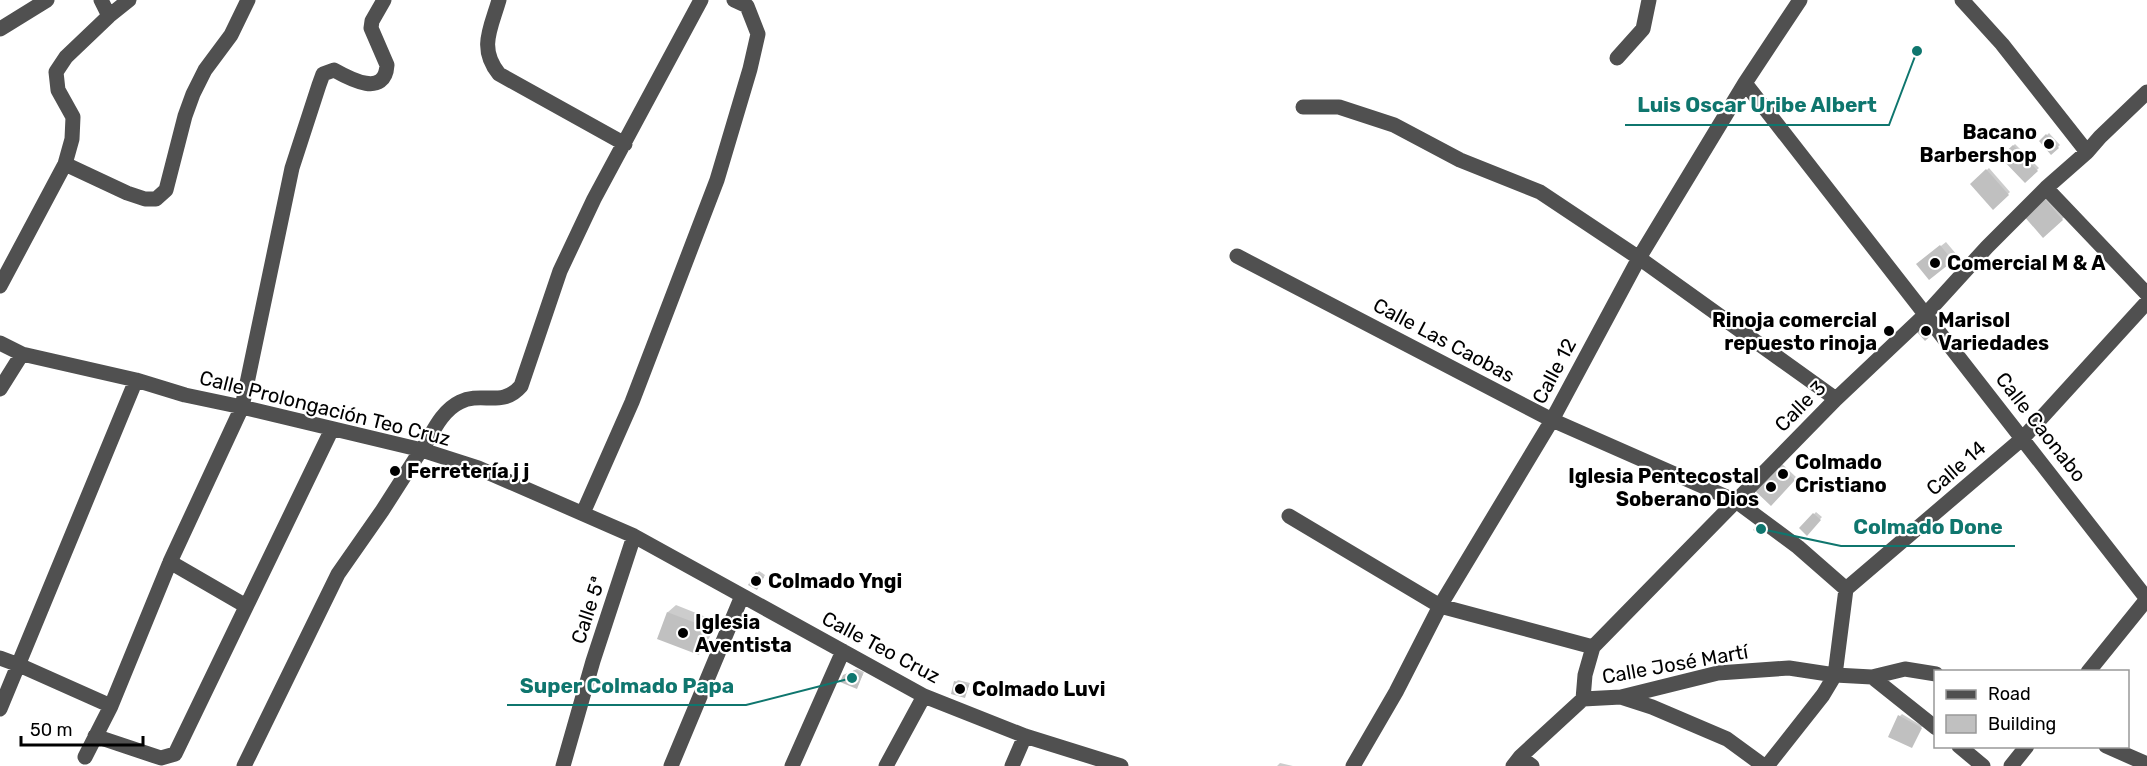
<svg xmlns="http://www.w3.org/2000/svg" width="2147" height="766" viewBox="0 0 2147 766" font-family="Rubik,sans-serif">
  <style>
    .shadow { fill: #0003 }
    .building { fill: #c0c0c0 }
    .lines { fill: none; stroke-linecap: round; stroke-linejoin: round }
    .minor { stroke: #505050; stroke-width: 15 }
    .poi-dot { fill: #000; stroke: #fff; stroke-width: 2 }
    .labels { text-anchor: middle; stroke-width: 4.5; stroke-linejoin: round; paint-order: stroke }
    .poi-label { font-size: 20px; font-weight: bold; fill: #000; stroke: #fff; text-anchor: start }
    .street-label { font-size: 20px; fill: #000; stroke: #fff }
    .leader { fill: none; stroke: #0f766e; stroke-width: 2 }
    .callout-dot { fill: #0f766e; stroke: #fff; stroke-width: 2 }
    .callout-label { font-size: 21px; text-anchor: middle; font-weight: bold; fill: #0f766e; stroke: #fff; stroke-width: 4.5; stroke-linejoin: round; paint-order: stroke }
  </style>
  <rect width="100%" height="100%" fill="#fff"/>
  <path class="shadow" d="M2049,133L2060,145L2052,153L2041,141Z
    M2015,144L2039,168L2025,181L2002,157Z
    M1989,168L2010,192L1993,208L1972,184Z
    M2049,194L2067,215L2062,219L2025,215Z
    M1946,242L1957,255L1952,260H1923Z
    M1779,461L1796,477L1771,504Z
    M1816,512L1822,517L1807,533L1801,528Z
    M1760,520L1771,525L1762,536L1753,530Z
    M759,571L765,575L759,586L757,573Z
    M676,605L716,621L706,646L698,653L658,638L668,612Z
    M857,669L864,672L858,685L844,675Z
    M958,680L970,683L965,696L956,682Z
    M1902,714L1922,726L1913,744L1900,716Z
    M1280,763L1293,766H1277Z"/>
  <path class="building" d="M2046,134L2059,148L2051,155L2039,141Z
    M2013,145L2038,171L2025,183L2000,157Z
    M1986,169L2009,195L1993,210L1970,184Z
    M2043,197L2063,220L2043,238L2023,215Z
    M1940,245L1953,261L1929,280L1916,264Z
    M1927,321L1936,331L1925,341L1916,331Z
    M1776,462L1795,480L1771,506L1752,488Z
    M1813,513L1821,520L1807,536L1799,528Z
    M756,572L764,577L757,590L748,585Z
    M667,612L709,628L699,655L657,639Z
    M855,670L863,674L857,689L840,682L843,675Z
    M954,681L969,685L965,698L951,694Z
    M1898,715L1922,728L1912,748L1888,737Z"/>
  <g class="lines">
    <path class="minor" d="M499,0C491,28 478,48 499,74L625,144
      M1962,0L2002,44L2087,152
      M109,16L129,0
      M0,29L47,0
      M1617,58L1643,29L1649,0
      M1745,83L2147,599
      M1303,107H1339L1394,125L1460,160L1540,192L1639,258L1836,399
      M65,164L127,193L145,199H156L166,190L185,116L193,94L205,70L231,35L248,0
      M2046,188L2147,294
      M1237,256L1552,420L1736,501L1798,547L1846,589
      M0,286L65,164L72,139L73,117L58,90L56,72L66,57L109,16L101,0
      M0,343L22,354L136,380L185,395L242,407L422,450L478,468L634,536L924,696L1025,736L1121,766
      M0,389L22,354
      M422,450C432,434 441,411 460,402C482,391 502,408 521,386L560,271L594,199L701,0
      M583,513L632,402L717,180L750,69L758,34L747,6L734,0
      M1289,516L1440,606L1593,647
      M170,562L246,606
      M0,658L19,665L111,706
      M2088,672L2147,599
      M1872,677L1905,669L1936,674
      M1621,697L1652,707L1727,739L1764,766
      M1583,699L1621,697L1718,673L1789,668L1835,675L1872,677L1936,728
      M0,709L136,380
      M95,736L161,758L175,754L332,429
      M1959,746L1983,766
      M2106,746L2147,764
      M85,757L111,706L170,562L242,407L292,168L319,85L323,74L334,70C350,79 385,98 387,65L371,28L372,21L384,0
      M1520,757L1532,766
      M244,766L338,574L382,511L421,450
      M563,766L593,661L634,536
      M671,766L742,596
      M792,766L843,651
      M886,766L924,696
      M1012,766L1025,736
      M1353,766L1396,692L1440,606L1552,420L1639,258L1745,83L1800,0
      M1513,766L1520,757L1583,699L1585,675L1593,647L1836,399L1926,314L1987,247L2046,188L2087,152L2100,137L2147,92
      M1767,766L1823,695L1835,675L1846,589L2023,438L2147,302
      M2011,766L2027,746"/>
  </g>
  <g class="poi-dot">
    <circle cx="2049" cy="144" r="6"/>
    <circle cx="1935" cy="263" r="6"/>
    <circle cx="1889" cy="331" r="6"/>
    <circle cx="1926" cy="331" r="6"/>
    <circle cx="395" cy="471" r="6"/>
    <circle cx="1783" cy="474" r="6"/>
    <circle cx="1771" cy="487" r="6"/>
    <circle cx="756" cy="581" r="6"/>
    <circle cx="683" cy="633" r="6"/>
    <circle cx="960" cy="689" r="6"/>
  </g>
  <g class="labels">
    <g class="poi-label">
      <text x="2037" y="139" text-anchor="end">Bacano<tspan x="2037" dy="23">Barbershop</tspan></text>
      <text x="1947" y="270">Comercial M &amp; A</text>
      <text x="1877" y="327" text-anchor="end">Rinoja comercial<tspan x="1877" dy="23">repuesto rinoja</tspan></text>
      <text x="1938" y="327">Marisol<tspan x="1938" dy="23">Variedades</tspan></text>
      <text x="1795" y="469">Colmado<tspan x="1795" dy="23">Cristiano</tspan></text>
      <text x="407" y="478">Ferretería j j</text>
      <text x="1759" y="483" text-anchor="end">Iglesia Pentecostal<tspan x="1759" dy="23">Soberano Dios</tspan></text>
      <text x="768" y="588">Colmado Yngi</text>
      <text x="695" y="629">Iglesia<tspan x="695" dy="23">Aventista</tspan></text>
      <text x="972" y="696">Colmado Luvi</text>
    </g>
    <g class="street-label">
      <text transform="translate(1444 340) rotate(28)" y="7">Calle Las Caobas</text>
      <text transform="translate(1554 371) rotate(-62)" y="7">Calle 12</text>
      <text transform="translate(1800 406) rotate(-45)" y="7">Calle 3</text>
      <text transform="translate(325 408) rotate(14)" y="7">Calle Prolongación Teo Cruz</text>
      <text transform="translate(2041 427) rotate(52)" y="7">Calle Caonabo</text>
      <text transform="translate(1956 468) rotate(-41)" y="7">Calle 14</text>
      <text transform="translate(588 610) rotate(-72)" y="7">Calle 5ª</text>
      <text transform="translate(881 647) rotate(28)" y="7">Calle Teo Cruz</text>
      <text transform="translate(1675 664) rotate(-10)" y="7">Calle José Martí</text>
    </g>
  </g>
  <path class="leader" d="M1917 51L1889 125H1625M1761 529L1841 546H2015M852 678L746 705H507"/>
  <g class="callout-dot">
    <circle cx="1917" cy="51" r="6"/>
    <circle cx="1761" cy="529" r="6"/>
    <circle cx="852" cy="678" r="6"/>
  </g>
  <g class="callout-label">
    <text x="1757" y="112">Luis Oscar Uribe Albert</text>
    <text x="1928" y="534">Colmado Done</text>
    <text x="627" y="693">Super Colmado Papa</text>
  </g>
  <rect x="1934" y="670" width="195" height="78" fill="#ffffff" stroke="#999999" stroke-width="1.5"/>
  <rect x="1946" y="690" width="30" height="9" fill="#505050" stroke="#999999" stroke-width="1.5"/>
  <text x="1988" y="700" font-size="18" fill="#000000">Road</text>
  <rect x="1946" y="715" width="30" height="18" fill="#c0c0c0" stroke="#999999" stroke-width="1.5"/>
  <text x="1988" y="730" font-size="18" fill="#000000">Building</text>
  <path d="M21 736v9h122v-9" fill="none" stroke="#000000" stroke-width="3"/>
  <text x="30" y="736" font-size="18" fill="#000000" stroke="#ffffff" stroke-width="4.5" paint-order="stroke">50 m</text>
</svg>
